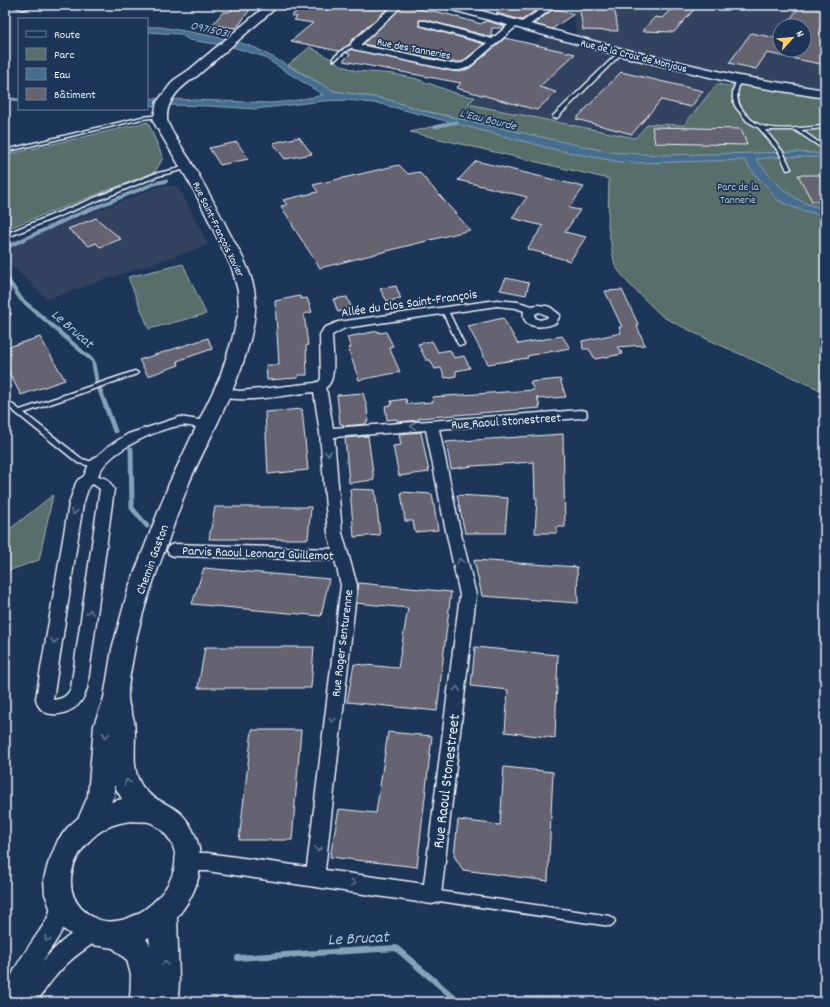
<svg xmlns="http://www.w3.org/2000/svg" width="830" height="1007" viewBox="0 0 830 1007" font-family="Dekko,sans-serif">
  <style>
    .built { fill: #33435f; fill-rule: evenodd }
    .green { fill: #586e6a; stroke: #a0b0b1 }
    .water { fill: #466d8e; stroke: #87a2b8 }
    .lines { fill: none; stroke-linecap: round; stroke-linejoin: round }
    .stream-far3 { stroke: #87a2b8; stroke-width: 3 }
    .stream-far2 { stroke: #87a2b8; stroke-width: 4 }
    .stream-far1 { stroke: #87a2b8; stroke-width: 5 }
    .stream { stroke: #87a2b8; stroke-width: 6 }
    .building { fill: #666371; stroke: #e8f1f8 }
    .lane-casing { stroke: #e8f1f8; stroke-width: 3 }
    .street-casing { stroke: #e8f1f8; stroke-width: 3 }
    .secondary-casing { stroke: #e8f1f8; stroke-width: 3 }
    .lane { fill: #1d3557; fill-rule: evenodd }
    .street { fill: #1d3557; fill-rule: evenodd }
    .secondary { fill: #1d3557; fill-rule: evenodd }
    .oneway { stroke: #64778f }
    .labels { text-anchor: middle; stroke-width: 3.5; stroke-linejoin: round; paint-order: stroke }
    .far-street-label { font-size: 11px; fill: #e8f1f8; stroke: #1d3557 }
    .far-park-label { font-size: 11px; fill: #b6c3c6; stroke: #1d3557 }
    .far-water-label { font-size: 12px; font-style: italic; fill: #afc3d3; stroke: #1d3557 }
    .street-label { font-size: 13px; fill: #e8f1f8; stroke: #1d3557 }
    .water-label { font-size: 14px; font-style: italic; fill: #afc3d3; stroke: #1d3557 }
    .near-street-label { font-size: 16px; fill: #e8f1f8; stroke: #1d3557 }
    .near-water-label { font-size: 17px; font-style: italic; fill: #afc3d3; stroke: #1d3557 }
  </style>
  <rect width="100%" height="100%" fill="#1d3557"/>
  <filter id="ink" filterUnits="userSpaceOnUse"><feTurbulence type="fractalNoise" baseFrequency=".025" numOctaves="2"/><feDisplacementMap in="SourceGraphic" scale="8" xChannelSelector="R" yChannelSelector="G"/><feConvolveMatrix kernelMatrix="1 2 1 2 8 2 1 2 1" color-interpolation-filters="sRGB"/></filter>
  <g filter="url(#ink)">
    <path class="built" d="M572,5H825V88L741,76L717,84L684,125L648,124L635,138L467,104L541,38L576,35ZM780,26H804V50H780Z
      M161,186H178L208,245L47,299L5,259V250L52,228Z"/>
    <path class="green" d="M310,47L343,66L357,71L394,74L417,79L458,94L475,97L468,104L635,138L648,124L684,125L717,84L729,86L736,84L825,99V392L711,341L663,317L629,284L615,266L608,227L609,179L410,132L447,123L453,117L424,111L386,99L334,91L288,65Z
      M148,122L163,158L155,172L12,227L5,217V155Z
      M183,264L206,314L149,329L128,277Z
      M53,495L39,560L5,572V533Z"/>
    <path class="water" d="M147,27H161L196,33L236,41L256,48L334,91L386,99L424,111L609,152L659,155L799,152L825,154V157H776L756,159C767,173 785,194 801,201C809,205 817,207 825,209V216C811,212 773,206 770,189L755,175L744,160L639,163L620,162L557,150L381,104L348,100L323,101L256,109L209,106L166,105L153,106L147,104V98L271,103L293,101L323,95L262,56L229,46L189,40L180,34L147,32Z"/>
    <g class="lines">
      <path class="stream-far3" d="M5,98L19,100
        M435,127L457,122"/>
      <path class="stream-far2" d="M5,248L74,216L156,183L166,181
        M5,276L21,299L93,361L97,383"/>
      <path class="stream-far1" d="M97,382L115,431
        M131,449L132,508L147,526"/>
      <path class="stream" d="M238,958L396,948L459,1002"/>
    </g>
    <path class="building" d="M305,5H392L351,41L350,44L339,51L291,41L313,23L294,20L297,17L291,16Z
      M404,5L431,12L433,11L447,14L481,24L486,21L505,26L503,28H492L491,34L494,35L492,37L426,20H419L420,26L484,44L462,62H452L363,44Z
      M516,5H527L539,8L522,20L496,13L507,6L512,8Z
      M579,5H614L618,31L583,30Z
      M675,5H698L674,32L642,31L655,17L662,18Z
      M800,5H825V65L767,53L756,69L729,63L751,33L777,38L780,34V50H804V26H786Z
      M235,7L251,8L239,25L235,28L212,25L223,12H229Z
      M557,9L574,14L552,29L534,24L552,10Z
      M505,38L575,54L539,87L556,92L537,110L456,88L461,83L343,61L350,54L346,53L352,49L452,71L460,72L470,68Z
      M621,72L703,91L691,107L661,100L632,134L576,119Z
      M652,127L741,129L747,145L655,143Z
      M299,137L312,154L285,159L273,143Z
      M237,142L248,159L220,165L209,148Z
      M476,161L584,187L569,208L580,210L565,232L586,237L570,261L527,249L543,226L512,218L527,197L458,180Z
      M399,165L408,174L419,172L470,230L320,268L292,225H293L281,206L287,205L283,200L318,192L313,185Z
      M798,175H825V201H812Z
      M96,218L121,239L100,247L96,243L89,246L68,229Z
      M506,278L529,283L526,295L500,290Z
      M396,286L401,299L387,301L380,289Z
      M622,290L639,326H637L645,345L617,347L623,354L595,359L589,349H583L582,341L621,333L619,327H622L605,291Z
      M300,296L301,299L307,298L312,312L304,314L308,345L306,346L307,375H298V378L267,380L266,365H279L275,301Z
      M347,297L352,309L338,312L333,299Z
      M503,318L518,344L562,336L570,348L527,356L528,358L488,364L468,326Z
      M378,331L379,333L386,332L393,346L389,347L400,372L359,380L348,348H351L347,337Z
      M40,337L65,380L21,395L5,365V348Z
      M208,338L212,349L177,361L179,365L148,376L139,360Z
      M432,341L438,352L450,350L454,358L464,356L470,368L456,371V376L445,378L441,368L435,369L430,360H426L418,344Z
      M560,379L566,397L538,399L537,396L540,408L419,418V420L397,422V419L387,420L385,406L392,405L391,401L406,399L407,404L433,402L432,397L534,390L530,382Z
      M363,393L367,407L368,421L366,422V424L343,426V424H340L337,395Z
      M302,409L308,470L268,474L265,412Z
      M421,432L429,472L399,476L393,446L401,445L399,434Z
      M563,434L565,527H557V533H535L537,498H535L534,462L473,466L451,469L446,442Z
      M368,436L374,480L349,483L345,438Z
      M350,489L375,490L380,535L354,537Z
      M401,492L432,494L438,530L415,532L413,521H405Z
      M457,495L508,498L505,533H465Z
      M215,507H311L308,539H209Z
      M474,560L577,567L578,603L482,596Z
      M204,568L329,579L321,616L192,604Z
      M359,583L451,592L437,711L347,702L354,664L398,668L408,608L356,603Z
      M205,647H314L311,688H198Z
      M475,647L558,655L555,738L505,732L508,690L471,686Z
      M252,730H301L292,840H239Z
      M388,732L432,736L417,867L330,857L339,809L376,813Z
      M504,767L553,772L548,881L463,870L454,856L458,820L500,825Z"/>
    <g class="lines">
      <g class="lane-casing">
        <path id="lane" d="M354,44L357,45L347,50L335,60H333V58L345,48Z
          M620,51L623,52L557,118H553V116Z
          M737,79L741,80C736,91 735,102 744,112C748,117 754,123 760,125C776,132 808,127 825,126V128L801,130L825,147V150L795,130H765L783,152L791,169L787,170L779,152L759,128L747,121L735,106L733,99V91Z
          M160,115H162V117L142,119L5,152V150L142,117Z
          M188,166H190V168L158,176L5,238V234L154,174Z
          M445,309L448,311L464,344L463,345H459L458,344L442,311Z
          M5,310L10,314L5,317Z
          M135,371L138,373L137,374L24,413L82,459L97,463L98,465L95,467L78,463L5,404V399L20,410Z
          M432,890L610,916L613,918L615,921L613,924L610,926L432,900L429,898L427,895L429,892Z"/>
      </g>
      <g class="street-casing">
        <path id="street" d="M10,5H36L23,9Z
          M394,5H403L360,45L452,64L463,63L487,43L420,25V21H426L492,39L512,22H518L519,24L469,67L460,70H452L353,49L351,44L352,42Z
          M547,5H551L554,7L525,28H519V24Z
          M497,300L518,302L532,306L538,305L546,306L550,307L560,315L556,323C545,328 520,330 524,311L516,308L497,306L345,328L332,335C332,349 338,381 325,388L327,393L333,428L581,410L586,411L587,414L586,417L581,418L439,429L459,526L476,595L441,895L439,902L432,904L207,871H188L181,868L179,862L181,856L188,853H207L307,867L341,585L335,560L174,556L169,554L167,550L169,546L174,544L332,549L328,533L320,433L314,392C284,395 245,404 217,396L215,393L217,390L221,389L241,391L315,383L320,381L321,377L320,335L324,328L338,322ZM539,312L548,316L547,318L540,320L535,318V314ZM426,430L445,526L460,595L424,884L325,870L357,585L342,533L334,437Z
          M180,417L211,422L213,425L211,428L206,429C198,428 186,424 178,426C155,430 106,452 98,476L107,479L114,489L87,688C85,694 83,700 78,705C65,717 39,720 36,698L69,504L76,483L78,480L84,476L90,462L109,446L128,434ZM93,484L100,489L71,688C67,697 61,699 53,700L83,504L89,486Z
          M61,895L68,897C76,917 53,944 43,961C57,945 73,930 92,922L99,925L102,932C97,944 80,951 70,961C57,973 46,987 37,1002H5C5,974 32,944 46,921C50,914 51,905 54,897Z"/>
      </g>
      <g class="secondary-casing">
        <path id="secondary" d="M267,5H279L197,76C182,86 166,99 167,119C167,126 185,152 190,160C204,184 217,208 230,234C240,252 250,269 254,289C264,343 211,433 189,483C181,503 174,524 167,544C154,579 140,615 134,652C132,664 127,686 128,698C128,706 132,713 134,721C137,739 131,764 139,781C147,798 166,802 179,812C186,818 191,826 195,835C207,865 197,893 177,917L179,980L178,1002H130L131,975L127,960L113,948L93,945L78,939L63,929L54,917L50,908L45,894L44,879L48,864L58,840L68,827L79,817L88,796L94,725L104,698L112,649L129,587L169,484L220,377L232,340L239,311L238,291L232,268L195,192L153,121L157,102L174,80L189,70ZM114,785L122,799L111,802L114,796ZM131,821C137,822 144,821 149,822C155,824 162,830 166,835C200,873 134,937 95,918C52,896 73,845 108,827C115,824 123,822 131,821ZM149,937L150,945L146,939Z
          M441,5H459L623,49L739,76L825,90V98L739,84L617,55L442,7Z"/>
      </g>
      <use href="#lane" class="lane"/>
      <use href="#street" class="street"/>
      <use href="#secondary" class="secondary"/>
    </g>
    <defs><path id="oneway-chevron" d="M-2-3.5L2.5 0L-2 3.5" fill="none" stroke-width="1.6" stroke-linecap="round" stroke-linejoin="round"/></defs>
    <g class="oneway">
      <use href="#oneway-chevron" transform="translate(413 426) rotate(176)"/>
      <use href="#oneway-chevron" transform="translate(328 453) rotate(86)"/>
      <use href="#oneway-chevron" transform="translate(74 512) rotate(99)"/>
      <use href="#oneway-chevron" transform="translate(460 561) rotate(-103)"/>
      <use href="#oneway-chevron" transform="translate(90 612) rotate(-82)"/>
      <use href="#oneway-chevron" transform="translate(54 641) rotate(99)"/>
      <use href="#oneway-chevron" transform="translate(457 689) rotate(-83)"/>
      <use href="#oneway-chevron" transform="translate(332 720) rotate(96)"/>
      <use href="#oneway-chevron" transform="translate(106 735) rotate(94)"/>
      <use href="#oneway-chevron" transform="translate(127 782) rotate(-111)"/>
      <use href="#oneway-chevron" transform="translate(318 849) rotate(96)"/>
      <use href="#oneway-chevron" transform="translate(353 883) rotate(9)"/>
      <use href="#oneway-chevron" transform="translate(47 939) rotate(124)"/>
      <use href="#oneway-chevron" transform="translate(165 963) rotate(-91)"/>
    </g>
  </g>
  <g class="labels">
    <g class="far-street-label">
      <text transform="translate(414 48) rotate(11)" y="4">Rue des Tanneries</text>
      <text transform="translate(634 55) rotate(14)" y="4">Rue de la Croix de Monjous</text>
      <text transform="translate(219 229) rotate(64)" y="4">Rue Saint-François Xavier</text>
    </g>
    <g class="far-park-label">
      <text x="738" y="190">Parc de la<tspan x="738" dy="13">Tannerie</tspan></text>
    </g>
    <g class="far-water-label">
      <text transform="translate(210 29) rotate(13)" y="4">O9715031</text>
      <text transform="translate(488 119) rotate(14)" y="4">L'Eau Bourde</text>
    </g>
    <g class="street-label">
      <text transform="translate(409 302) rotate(-8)" y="5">Allée du Clos Saint-François</text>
      <text transform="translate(506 420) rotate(-4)" y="5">Rue Raoul Stonestreet</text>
      <text transform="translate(258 552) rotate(2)" y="5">Parvis Raoul Leonard Guillemot</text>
      <text transform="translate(151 559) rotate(-70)" y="5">Chemin Gaston</text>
      <text transform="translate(341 643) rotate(-83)" y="5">Rue Roger Senturenne</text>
    </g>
    <g class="water-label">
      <text transform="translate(73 328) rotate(41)" y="5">Le Brucat</text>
    </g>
    <g class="near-street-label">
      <text transform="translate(445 781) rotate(-83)" y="6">Rue Raoul Stonestreet</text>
    </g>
    <g class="near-water-label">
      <text transform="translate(358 937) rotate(-3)" y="6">Le Brucat</text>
    </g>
  </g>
  <rect width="830" height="1007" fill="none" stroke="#1d3557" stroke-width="20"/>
  <rect x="10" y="10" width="810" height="987" fill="none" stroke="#e8f1f8" stroke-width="1.5" filter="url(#ink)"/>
  <rect x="18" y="18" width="130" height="92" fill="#1d3557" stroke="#6e8097"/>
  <rect x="26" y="31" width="20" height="6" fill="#1d3557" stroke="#6e8097"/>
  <text x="54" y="38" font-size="12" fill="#e8f1f8">Route</text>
  <rect x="26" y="48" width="20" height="12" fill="#586e6a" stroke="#6e8097"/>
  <text x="54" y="58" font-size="12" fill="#e8f1f8">Parc</text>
  <rect x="26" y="68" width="20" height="12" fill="#466d8e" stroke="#6e8097"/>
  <text x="54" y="78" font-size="12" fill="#e8f1f8">Eau</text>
  <rect x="26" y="88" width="20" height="12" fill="#666371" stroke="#6e8097"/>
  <text x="54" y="98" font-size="12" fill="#e8f1f8">Bâtiment</text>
  <g transform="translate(792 38) rotate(63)"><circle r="19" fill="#1d3557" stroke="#6e8097"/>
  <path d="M0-3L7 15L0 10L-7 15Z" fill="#ffd166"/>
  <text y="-6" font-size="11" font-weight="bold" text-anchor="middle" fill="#e8f1f8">N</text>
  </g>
</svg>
